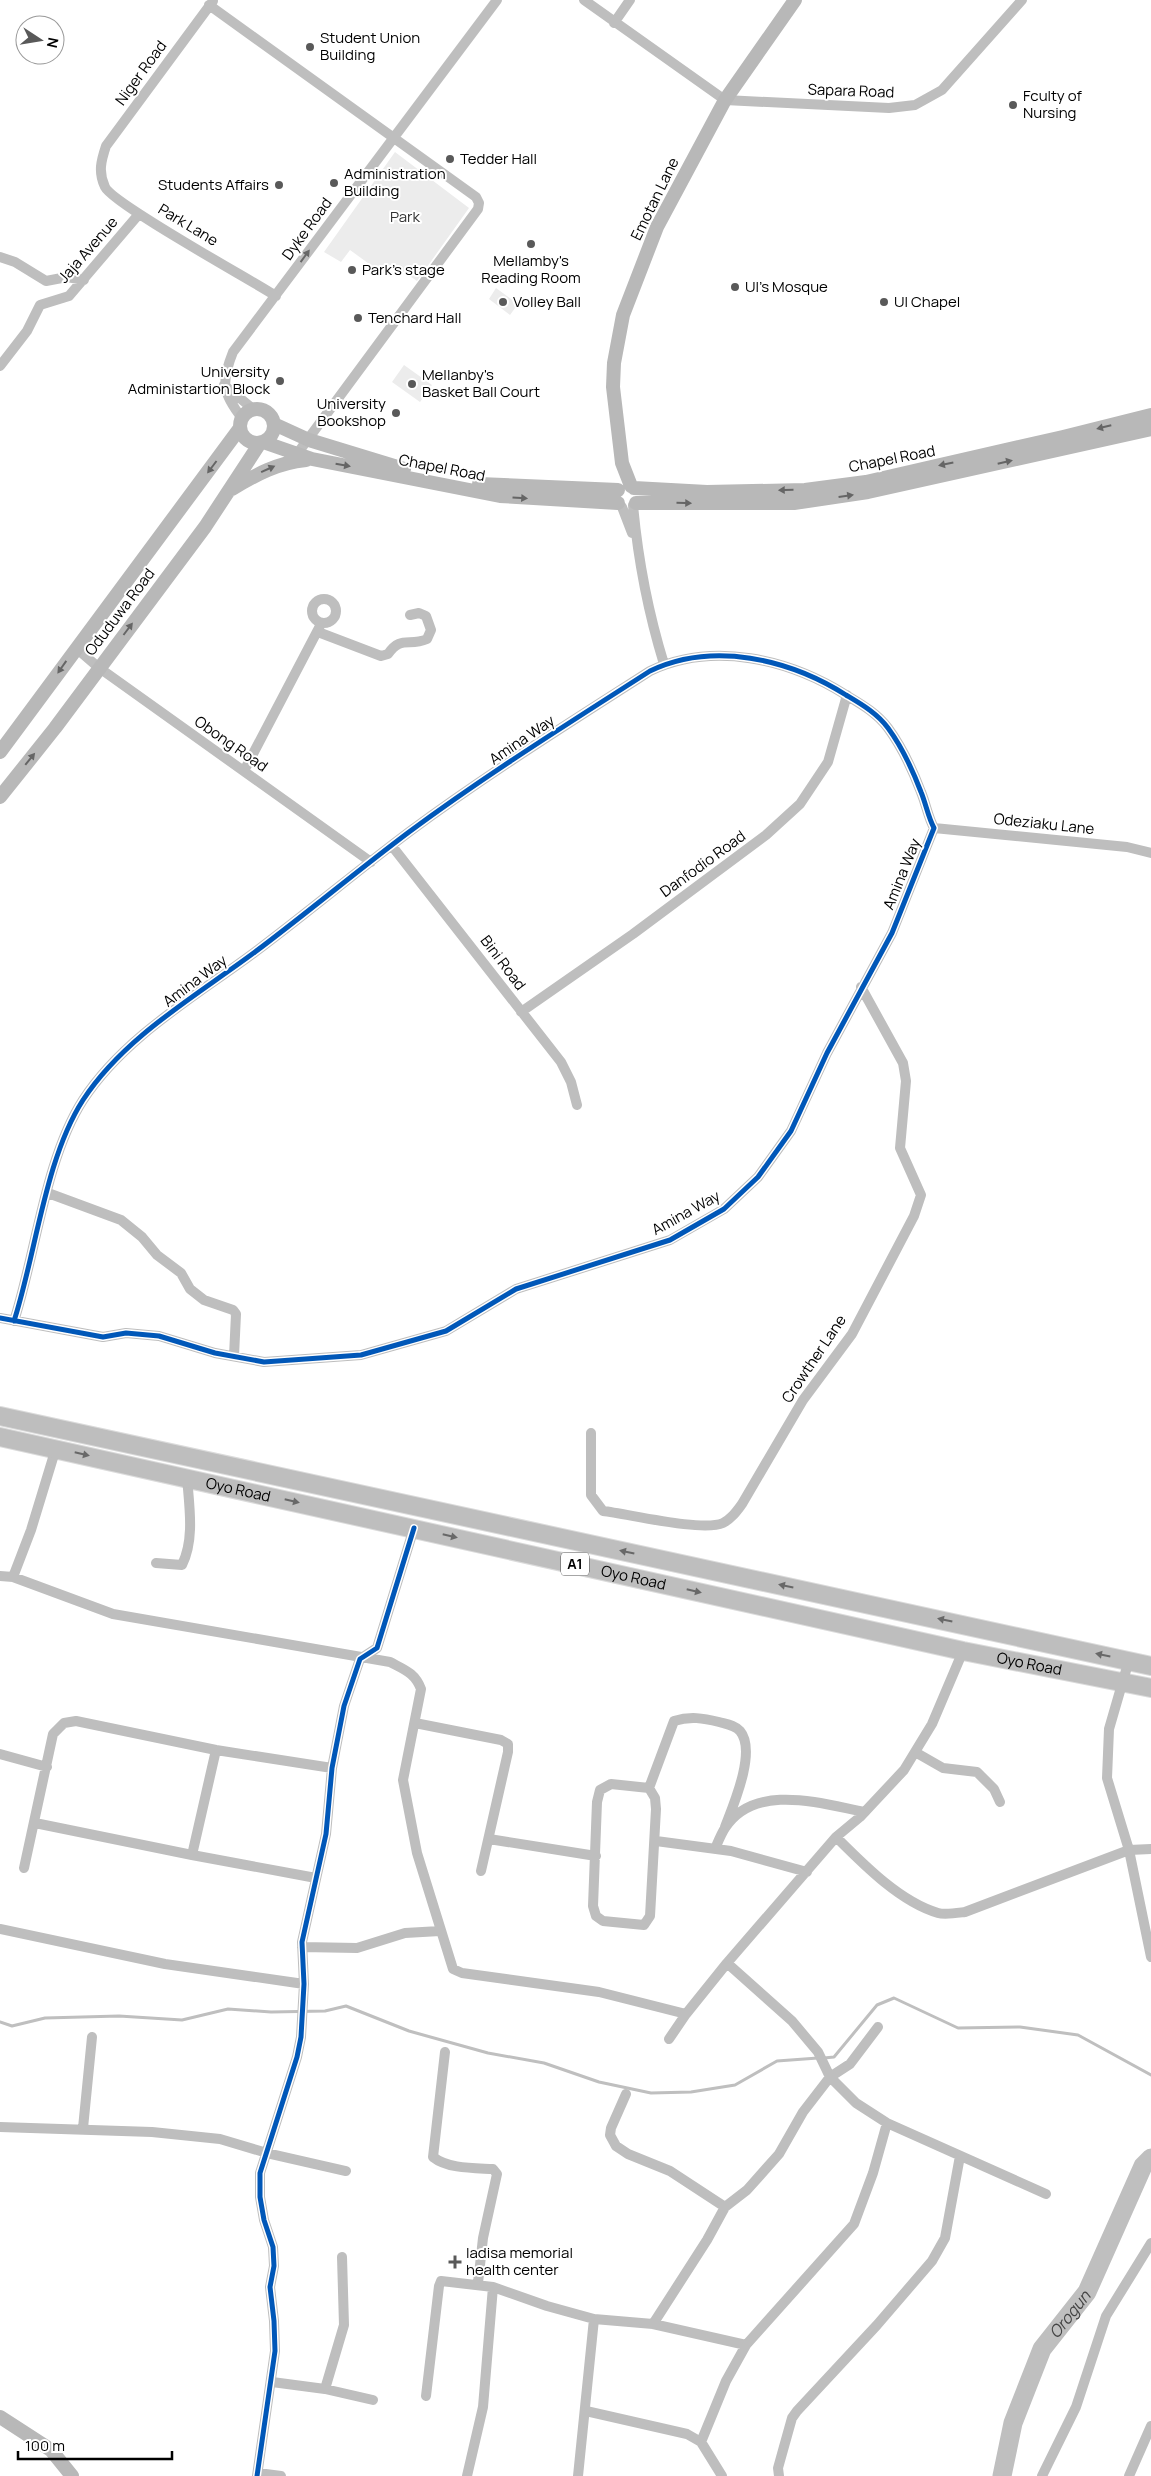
<svg xmlns="http://www.w3.org/2000/svg" width="1151" height="2476" viewBox="0 0 1151 2476" font-family="Manrope,sans-serif">
  <style>
    .green { fill: #ececec }
    .lines { fill: none; stroke-linecap: round; stroke-linejoin: round }
    .stream { stroke: #bfbfbf; stroke-width: 3 }
    .river { stroke: #bfbfbf; stroke-width: 19 }
    .highway-casing { stroke: #dbdbdb; stroke-width: 20 }
    .street { stroke: #bebebe; stroke-width: 10 }
    .secondary { stroke: #b8b8b8; stroke-width: 14 }
    .highway { stroke: #bebebe; stroke-width: 18 }
    .cycleway-casing { stroke: #fff; stroke-width: 8 }
    .cycleway { stroke: #0057b8; stroke-width: 5 }
    .oneway { fill: #686868 }
    .oneway2 { fill: #656565 }
    .poi-dot { fill: #595959; stroke: #fff; stroke-width: 2 }
    .labels { text-anchor: middle; stroke-width: 4; stroke-linejoin: round; paint-order: stroke }
    .shield { fill: #fff; stroke: #4c4c4c; stroke-width: 1 }
    .shield-label { font-size: 14px; font-weight: bold; fill: #000 }
    .poi-label { font-size: 15px; fill: #000; stroke: #fff; text-anchor: start }
    .street-label { font-size: 15px; fill: #000; stroke: #fff }
    .park-label { font-size: 15px; fill: #333; stroke: #fff }
    .water-label { font-size: 16px; font-style: italic; fill: #444; stroke: #fff }
  </style>
  <rect width="100%" height="100%" fill="#fff"/>
  <path class="green" d="M395,152L469,208L417,281L392,264L383,274L350,250L341,262L324,252Z
    M496,288L518,304L510,315L489,299Z
    M404,365L432,385L420,402L392,382Z"/>
  <g class="lines">
    <path class="stream" d="M0,2022L12,2026L45,2018L119,2016L182,2020L228,2009L271,2012L325,2011L346,2006L409,2031L488,2053L544,2063L599,2082L651,2093L691,2092L735,2085L777,2061L818,2058
      M824,2058L834,2057L877,2005L894,1998L958,2028L1020,2027L1078,2035L1151,2075"/>
    <path class="river" id="s1" d="M1002,2476L1013,2423L1042,2349L1087,2292L1143,2166L1151,2158"/>
    <g class="highway-casing">
      <g id="highway">
        <path d="M0,1416L1151,1666"/>
        <path id="s2" d="M0,1437L963,1651L1151,1688"/>
      </g>
    </g>
    <path class="street" d="M584,0L725,100L889,108L915,105L942,90L1022,0
      M213,1L106,146C101,161 98,172 105,187C113,204 251,280 276,296
      M209,5L476,197L479,203L478,209L297,454
      M614,23L630,0
      M0,257L15,262L46,281L67,277L84,280
      M0,366L27,331L40,305L69,296L139,214
      M224,385L253,409
      M242,418C222,393 221,382 233,352L497,0
      M633,505C638,560 648,612 664,664
      M622,507L632,533
      M312 611a12 12 0 1 1 24 0a12 12 0 1 1-24 0Z
      M318,632L381,656L388,654C401,635 409,647 427,639L431,630L426,616L419,613L410,615
      M76,648L98,667L371,862
      M244,771L321,624
      M934,828L1127,847L1151,853
      M392,846L561,1062L571,1082L577,1105
      M521,1012L633,934L766,835L800,804L828,762L847,695
      M48,1193L121,1220L142,1237L157,1255L181,1273L190,1289L204,1300L233,1310L236,1314L234,1356
      M0,1318L103,1337L126,1333L159,1336L215,1353L264,1362L361,1355L446,1331L516,1289L670,1240L724,1209L758,1177L791,1131L827,1053L892,933L934,828C928,817 926,804 921,792C913,771 902,747 888,728C877,713 861,704 846,695C789,659 713,641 650,671C569,723 486,775 409,832C357,871 307,913 255,952C196,996 124,1037 83,1100C45,1159 36,1253 14,1321
      M591,1433V1495L603,1511C629,1514 702,1532 723,1523C732,1518 736,1512 742,1504L803,1400L852,1334L914,1216L921,1195L900,1148L906,1081L903,1063L861,987
      M156,1563L182,1565C195,1539 189,1505 187,1477
      M0,1576L13,1577L113,1614L390,1662C405,1670 415,1673 421,1689L403,1780L417,1853L453,1969L462,1973L599,1992L686,2014
      M13,1577L31,1530L56,1448
      M1129,1660L1109,1729L1107,1778L1129,1850L1151,1957
      M415,1723L501,1740L508,1744V1752L481,1871
      M915,1752L943,1768L977,1772L994,1789L1000,1802
      M0,1754L47,1767
      M611,1784L649,1788L655,1798L656,1809L650,1916L644,1925L603,1921L596,1916L593,1906L597,1802L600,1790Z
      M649,1788L674,1721C690,1716 703,1718 719,1722C726,1724 735,1725 740,1731C757,1751 733,1806 725,1827
      M35,1823L192,1855L316,1878
      M836,1837C863,1864 900,1902 938,1913C945,1915 957,1913 965,1912L1129,1850L1151,1849
      M489,1839L596,1856
      M656,1841L731,1851L807,1872
      M715,1849C718,1842 721,1834 725,1828C755,1782 822,1804 865,1812
      M192,1855L216,1750
      M24,1868L53,1734L64,1723L76,1721L216,1750L332,1768
      M0,1929L165,1964L304,1984
      M302,1947L357,1948L405,1933L440,1931
      M727,1963L792,2021L818,2052L830,2077L856,2103L887,2123L1046,2194
      M669,2039L686,2014L727,1963L836,1837L860,1817L904,1770L932,1724L963,1651
      M445,2052L433,2157C448,2169 474,2168 493,2169L497,2174L483,2238L478,2283
      M626,2094L611,2128L610,2135L616,2146L628,2154L670,2171L725,2207
      M0,2127L152,2132L220,2139L267,2153L346,2171
      M83,2128L92,2037
      M653,2324L707,2240L725,2207L747,2190L779,2154L803,2112L830,2077L850,2064L878,2027
      M272,2382L325,2389L373,2400
      M325,2389L344,2325L342,2257
      M426,2396L439,2286L441,2281L493,2287L547,2306L594,2319L653,2324L746,2345
      M586,2411L687,2434L701,2442L722,2476
      M701,2442L726,2381L746,2345L854,2224L873,2173L887,2123
      M258,2473L281,2476
      M257,2476L275,2351L274,2321L270,2287L274,2266L273,2247L264,2220L260,2197V2173L297,2057L301,2037L304,1984L302,1942L326,1834L332,1768L344,1706L360,1659L377,1648L414,1528
      M467,2476L483,2407L493,2287
      M578,2476L594,2319
      M779,2476L778,2468L792,2418L797,2411L877,2325L932,2261L945,2238L960,2156
      M1042,2476L1076,2407L1106,2316L1151,2243
      M1129,2476L1151,2426"/>
    <path class="secondary" d="M240 426a17 17 0 1 1 34 0a17 17 0 1 1-34 0Z
      M274,424L309,440L404,469
      M263,442L312,459L500,496L618,503
      M479,484L618,490
      M631,486L622,463L613,387L614,363L623,315L657,227L725,100L795,0
      M634,488L707,492L805,490L866,482L1063,437L1151,415
      M232,489C257,474 277,463 306,460
      M636,503H794L868,492L1151,429
      M0,752L240,428
      M0,797L55,728L205,527L260,443
      M0,2417L51,2450L72,2476"/>
    <use href="#highway" class="highway"/>
    <g class="cycleway-casing">
      <path id="cycleway" d="M0,1318L103,1337L126,1333L159,1336L215,1353L264,1362L361,1355L446,1331L516,1289L670,1240L724,1209L758,1177L791,1131L827,1053L892,933L934,828C928,817 926,804 921,792C913,771 902,747 888,728C877,713 861,704 846,695C789,659 713,641 650,671C569,723 486,775 409,832C357,871 307,913 255,952C196,996 124,1037 83,1100C45,1159 36,1253 14,1321
        M257,2476L275,2351L274,2321L270,2287L274,2266L273,2247L264,2220L260,2197V2173L297,2057L301,2037L304,1984L302,1942L326,1834L332,1768L344,1706L360,1659L377,1648L414,1528"/>
    </g>
    <use href="#cycleway" class="cycleway"/>
  </g>
  <defs><path id="oneway-solid" d="M-6-.8H1V-3.2L6.5 0L1 3.2V.8H-6Z" transform="scale(1.25)"/></defs>
  <g class="oneway">
    <use href="#oneway-solid" transform="translate(305 256) rotate(-54)"/>
    <use href="#oneway-solid" transform="translate(82 1454) rotate(13)"/>
    <use href="#oneway-solid" transform="translate(292 1501) rotate(13)"/>
    <use href="#oneway-solid" transform="translate(450 1536) rotate(13)"/>
    <use href="#oneway-solid" transform="translate(627 1552) rotate(-168)"/>
    <use href="#oneway-solid" transform="translate(786 1586) rotate(-168)"/>
    <use href="#oneway-solid" transform="translate(694 1591) rotate(13)"/>
    <use href="#oneway-solid" transform="translate(945 1620) rotate(-168)"/>
    <use href="#oneway-solid" transform="translate(1103 1655) rotate(-168)"/>
  </g>
  <g class="oneway2">
    <use href="#oneway-solid" transform="translate(1104 427) rotate(166)"/>
    <use href="#oneway-solid" transform="translate(1005 462) rotate(-13)"/>
    <use href="#oneway-solid" transform="translate(946 464) rotate(168)"/>
    <use href="#oneway-solid" transform="translate(343 465) rotate(10)"/>
    <use href="#oneway-solid" transform="translate(212 467) rotate(127)"/>
    <use href="#oneway-solid" transform="translate(268 469) rotate(-24)"/>
    <use href="#oneway-solid" transform="translate(786 490) rotate(179)"/>
    <use href="#oneway-solid" transform="translate(846 496) rotate(-8)"/>
    <use href="#oneway-solid" transform="translate(520 498) rotate(4)"/>
    <use href="#oneway-solid" transform="translate(684 503) rotate(1)"/>
    <use href="#oneway-solid" transform="translate(128 629) rotate(-53)"/>
    <use href="#oneway-solid" transform="translate(62 667) rotate(125)"/>
    <use href="#oneway-solid" transform="translate(30 759) rotate(-51)"/>
  </g>
  <g class="poi-dot">
    <circle cx="310" cy="47" r="5"/>
    <circle cx="1013" cy="105" r="5"/>
    <circle cx="450" cy="159" r="5"/>
    <circle cx="334" cy="183" r="5"/>
    <circle cx="279" cy="185" r="5"/>
    <circle cx="531" cy="244" r="5"/>
    <circle cx="352" cy="270" r="5"/>
    <circle cx="735" cy="287" r="5"/>
    <circle cx="503" cy="302" r="5"/>
    <circle cx="884" cy="302" r="5"/>
    <circle cx="358" cy="318" r="5"/>
    <circle cx="280" cy="381" r="5"/>
    <circle cx="412" cy="384" r="5"/>
    <circle cx="396" cy="413" r="5"/>
    <path d="M452.5 2254.5h5v5h5v5h-5v5h-5v-5h-5v-5h5z"/>
  </g>
  <g class="labels">
    <rect class="shield" x="561" y="1552.5" width="28" height="23" rx="4"/>
    <g class="shield-label">
      <text x="575" y="1569">A1</text>
    </g>
    <g class="poi-label">
      <text x="320" y="43">Student Union<tspan x="320" dy="17">Building</tspan></text>
      <text x="1023" y="101">Fculty of<tspan x="1023" dy="17">Nursing</tspan></text>
      <text x="460" y="164">Tedder Hall</text>
      <text x="344" y="179">Administration<tspan x="344" dy="17">Building</tspan></text>
      <text x="269" y="190" text-anchor="end">Students Affairs</text>
      <text x="531" y="266" text-anchor="middle">Mellamby's<tspan x="531" dy="17">Reading Room</tspan></text>
      <text x="362" y="275">Park's stage</text>
      <text x="745" y="292">UI's Mosque</text>
      <text x="513" y="307">Volley Ball</text>
      <text x="894" y="307">UI Chapel</text>
      <text x="368" y="323">Tenchard Hall</text>
      <text x="270" y="377" text-anchor="end">University<tspan x="270" dy="17">Administartion Block</tspan></text>
      <text x="422" y="380">Mellanby's<tspan x="422" dy="17">Basket Ball Court</tspan></text>
      <text x="386" y="409" text-anchor="end">University<tspan x="386" dy="17">Bookshop</tspan></text>
      <text x="466" y="2258">ladisa memorial<tspan x="466" dy="17">health center</tspan></text>
    </g>
    <g class="street-label">
      <text transform="translate(141 73) rotate(-54)" y="5">Niger Road</text>
      <text transform="translate(851 91) rotate(2)" y="5">Sapara Road</text>
      <text transform="translate(655 199) rotate(-64)" y="5">Emotan Lane</text>
      <text transform="translate(188 225) rotate(31)" y="5">Park Lane</text>
      <text transform="translate(307 229) rotate(-54)" y="5">Dyke Road</text>
      <text transform="translate(88 250) rotate(-49)" y="5">Jaja Avenue</text>
      <text transform="translate(892 459) rotate(-11)" y="5">Chapel Road</text>
      <text transform="translate(442 468) rotate(11)" y="5">Chapel Road</text>
      <text transform="translate(120 612) rotate(-53)" y="5">Oduduwa Road</text>
      <text transform="translate(522 740) rotate(-34)" y="5">Amina Way</text>
      <text transform="translate(231 744) rotate(35)" y="5">Obong Road</text>
      <text transform="translate(1044 824) rotate(6)" y="5">Odeziaku Lane</text>
      <text transform="translate(703 864) rotate(-36)" y="5">Danfodio Road</text>
      <text transform="translate(902 874) rotate(-68)" y="5">Amina Way</text>
      <text transform="translate(503 963) rotate(53)" y="5">Bini Road</text>
      <text transform="translate(195 981) rotate(-37)" y="5">Amina Way</text>
      <text transform="translate(686 1213) rotate(-29)" y="5">Amina Way</text>
      <text transform="translate(814 1359) rotate(-56)" y="5">Crowther Lane</text>
      <text dy="5" stroke="none"><textPath href="#s2" startOffset="244">Oyo Road</textPath></text>
      <text dy="5" stroke="none"><textPath href="#s2" startOffset="649">Oyo Road</textPath></text>
      <text dy="5" stroke="none"><textPath href="#s2" startOffset="1054">Oyo Road</textPath></text>
    </g>
    <g class="park-label">
      <text x="405" y="222">Park</text>
    </g>
    <g class="water-label">
      <text dy="6" stroke="none"><textPath href="#s1" startOffset="178">Orogun</textPath></text>
    </g>
  </g>
  <g transform="translate(40 40) rotate(102)"><circle r="24" fill="#ffffff" stroke="#999999"/>
  <path d="M0-4L9 19L0 12L-9 19Z" fill="#595959"/>
  <text y="-8" font-size="14" font-weight="bold" text-anchor="middle" fill="#000000">N</text>
  </g>
  <path d="M18 2451v8h154v-8" fill="none" stroke="#000000" stroke-width="2.5"/>
  <text x="25" y="2451" font-size="15" fill="#000000" stroke="#ffffff" stroke-width="4" paint-order="stroke">100 m</text>
</svg>
